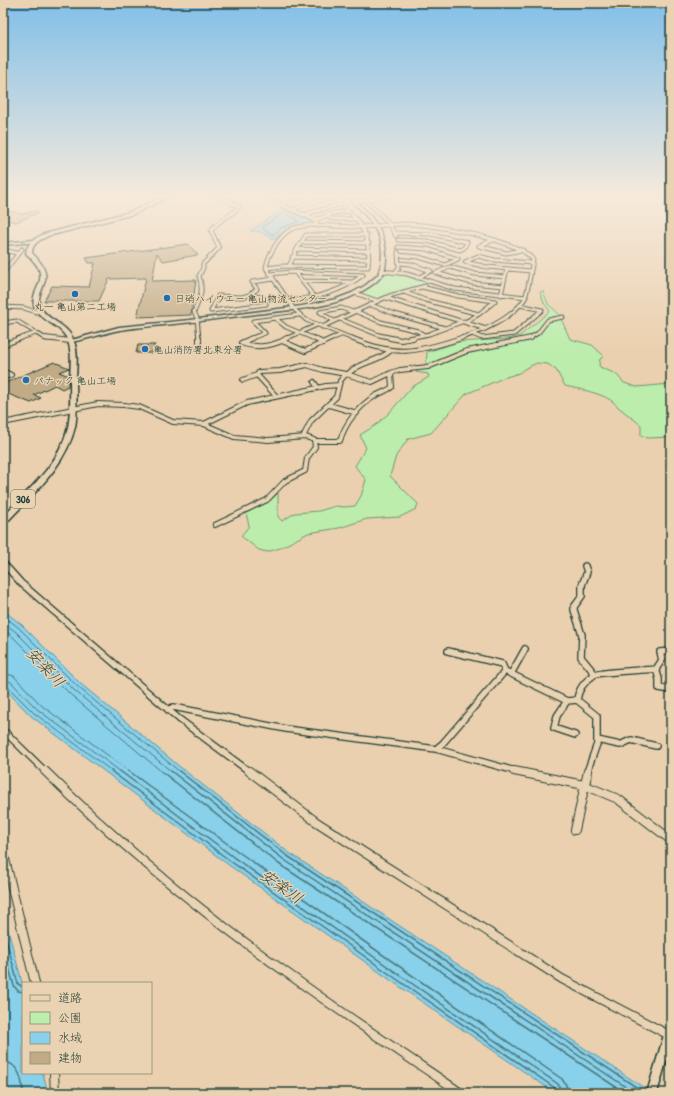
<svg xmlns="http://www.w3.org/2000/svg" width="674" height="1096" viewBox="0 0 674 1096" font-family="'Patrick Hand','Klee One',sans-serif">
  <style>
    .green { fill: #bcedad; stroke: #6e9570 }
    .water { fill: #89d0ea; stroke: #5f95a1 }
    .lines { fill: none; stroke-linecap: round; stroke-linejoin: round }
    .shore-far1 { stroke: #49787d; stroke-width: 1 }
    .shore { stroke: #49787d; stroke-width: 1.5 }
    .building { fill: #c1ab86; stroke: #1f3d34 }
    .minor-far3-casing { stroke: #1f3d34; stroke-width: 5 }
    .minor-far2-casing { stroke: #1f3d34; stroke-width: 6 }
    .minor-far1-casing { stroke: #1f3d34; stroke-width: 8 }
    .minor-casing { stroke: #1f3d34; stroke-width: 10 }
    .tertiary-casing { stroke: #1f3d34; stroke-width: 3 }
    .secondary-casing { stroke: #1f3d34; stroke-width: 3 }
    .trunk-casing { stroke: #1f3d34; stroke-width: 3 }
    .minor-far3 { stroke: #ead3b3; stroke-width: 3 }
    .minor-far2 { stroke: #ead3b3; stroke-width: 4 }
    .minor-far1 { stroke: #ead3b3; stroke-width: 5.5 }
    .minor { stroke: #ead3b3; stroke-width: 8 }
    .tertiary { fill: #ead3b3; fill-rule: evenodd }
    .secondary { fill: #ead3b3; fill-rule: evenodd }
    .trunk { fill: #ead3b3; fill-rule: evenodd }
    .poi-dot { fill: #1f6fb2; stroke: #ead3b3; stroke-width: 1.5 }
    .labels { text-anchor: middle; stroke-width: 3; stroke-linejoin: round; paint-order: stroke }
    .far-poi-label { font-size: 10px; fill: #1f3d34; stroke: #ead3b3; text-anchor: start }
    .shield { fill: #ead3b3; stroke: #5c6a5a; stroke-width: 1 }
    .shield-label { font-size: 11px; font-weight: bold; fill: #1f3d34 }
    .near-water-label { font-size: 16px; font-style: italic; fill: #2a4c46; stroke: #ead3b3 }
  </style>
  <rect width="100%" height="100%" fill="#ead0ae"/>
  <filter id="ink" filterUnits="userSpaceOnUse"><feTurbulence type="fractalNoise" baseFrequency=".025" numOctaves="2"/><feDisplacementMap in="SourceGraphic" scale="8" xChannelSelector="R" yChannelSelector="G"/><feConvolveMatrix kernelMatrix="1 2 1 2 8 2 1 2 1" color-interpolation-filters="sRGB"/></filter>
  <g filter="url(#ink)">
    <path class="green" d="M387,272L411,276L428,283L417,288L380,299H376L361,294V292L377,282Z
      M543,291L548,304L559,314L570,339L592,345L604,356L600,359L599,365L600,367L616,374L624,383L637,387L671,384V437L648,438L641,435V425L617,406C609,394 579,389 565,386L556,370L548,364L537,363L524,369L519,373L503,378L466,394L431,433L408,439L396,456L390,476L418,504L416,509L400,517L367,519L339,528L308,533L280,548L267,552L259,550L241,536L249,526L246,513L271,500L278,493V517L282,521L295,513L319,511L336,506L344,507L355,506L361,496L366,480L355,466L366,448L360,435L376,425L389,413L412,387L429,377L428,374L416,372L426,364L427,352L458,342L508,339L520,336L550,311L544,303L540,292Z"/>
    <path class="water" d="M283,209L310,220L313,225C299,226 285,227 276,239L271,238L261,232L250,231Z
      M3,610L22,625L81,684L180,767L288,852L652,1093H555L396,984L230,866L31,716L3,687Z
      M3,911L23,986V1073H43L48,1093H9L3,1068Z"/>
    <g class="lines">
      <path class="shore-far1" d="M284,213L297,219L298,222L281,228L273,235L263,229V227Z
        M3,615L19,628L78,687L180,772
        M3,622L16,632L75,691L172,772
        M3,629L12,636L71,695L162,772
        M3,673L14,676L41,705L130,772
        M3,679L11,682L37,709L121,772
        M3,684L7,686L34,713L113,772"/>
      <path class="shore" d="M111,771L233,863L398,980L555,1088L557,1093
        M120,771L236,859L401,976L558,1084L562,1093
        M129,771C271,878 416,979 562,1079L566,1085L568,1093
        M161,771L279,864L625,1093
        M171,771L283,859L635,1093
        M179,771L286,855L645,1093
        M3,927L18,984L23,987
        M3,946L14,986L18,991L23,992
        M3,1061C19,1064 22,1078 23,1093"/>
    </g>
    <path class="building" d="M3,210L23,214L37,211L38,213L16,222L3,219Z
      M188,244L198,255L163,261L157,253L152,281L196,280L191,315L137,317L146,278L109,279L99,301H44L52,286L89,287L95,263H89L86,258Z
      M138,345H155L152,353H136Z
      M54,362L69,368L59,372L69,376L68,386L62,389L55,385L34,395L41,398L31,403L3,392V384Z"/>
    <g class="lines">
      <g class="minor-far3-casing">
        <path id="minor-far3" d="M276,197L273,200L275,202L315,220L318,226
          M362,197L387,221L396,236
          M353,202L385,197
          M280,205L302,197
          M291,210L314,202L334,198
          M303,215L341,204
          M327,216L332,219H356
          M315,220L334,213L348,211
          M395,233L431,234L467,242L464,248L460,250L427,241L398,240
          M493,240L479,246L506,253L523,250
          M301,242L369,243
          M398,247L427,249L458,259L445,265L419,257L398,255
          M297,249L306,235H367
          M3,250L17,253
          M292,257L369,259
          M399,263L411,264L431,271L417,278
          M289,266L297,249L369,251
          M266,268L284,266L368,267C372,233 358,217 333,197
          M382,271L407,274L455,289L526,297
          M396,271L399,268L398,252
          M531,271L487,267L465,262L478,256L495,260L532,263
          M295,272L314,297
          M3,273L22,249
          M436,273L450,267L475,274L505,277
          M436,273L472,283L503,286
          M270,274L291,272L363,275
          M301,281L353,282
          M404,292L425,300L479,314L495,301L458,296L422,287
          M355,293L378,301
          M249,295L262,297L266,304L211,311L218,296L242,297Z
          M249,295L257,289L252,282L274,279
          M501,295L507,269
          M386,298L486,329
          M289,301C316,298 341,292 363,275
          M371,305L395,314L445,328
          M3,307L24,308L36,312L40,311
          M355,311L381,322L418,331L424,335
          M275,318L286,327L315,339
          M340,319L379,335L398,339
          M334,321L320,312L341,308L353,312
          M465,322L479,314
          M3,323L17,321L36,333
          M322,327L389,296L425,286
          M472,334L482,338L514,334L542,310L520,305
          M18,339L36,333L46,339H52
          M199,339L197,318L194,312C200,299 204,290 199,276L203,268V264L219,248L211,230C219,220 231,216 239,207L227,200L217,197
          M249,339L265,333L253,321L299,315
          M285,339L317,325
          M331,339L341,335
          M353,339L306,320L294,309L266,268C268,255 279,235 292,229C310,222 337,227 356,227C373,227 390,224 407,224C432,224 520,240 533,260C531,268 528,294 524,300C509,321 481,332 458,339
          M404,339L429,334L464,321
          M528,339L538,333L548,320L563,317"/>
      </g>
      <g class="minor-far2-casing">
        <path id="minor-far2" d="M45,338L70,341
          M199,338V345
          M252,338L241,343C256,348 267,347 282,341L305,351L333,338
          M313,338L323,343
          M351,338C395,357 416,353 461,338
          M390,338L401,340L413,338
          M282,341L287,338
          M3,345L21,338
          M3,371L11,375L3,378
          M391,373L400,370L428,367L467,351L531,338
          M348,374C358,362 378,362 390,351
          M257,375L259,372L280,371L307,365L323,370L346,374
          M243,380L257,375L276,396
          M314,382L318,388
          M329,405L357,413
          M3,423L98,404L124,405L139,407L173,422L204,424L234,437L268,440L306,437L314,440L315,447L307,458L305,471L285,481L267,500L215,525
          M204,424L247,403L326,386L339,385
          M303,437L311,421L336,397L340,381L346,374L372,382L391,373L392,387C387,391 380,393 375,396C359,406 345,423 340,441H314"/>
      </g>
      <g class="minor-far1-casing">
        <path id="minor-far1" d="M3,563L21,583L179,719L250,772
          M585,566L587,572L582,585V596L574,607V610L582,635L581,657L595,674
          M448,651L502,664L505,671L567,701L577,700L597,716V744L587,772
          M656,669L659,679V688L671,690
          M511,674L525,649
          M577,700C578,690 585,681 594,675C599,672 646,670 656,669L662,660L660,652L671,651
          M567,701L557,716L554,728L575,735
          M168,710L173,707L286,729L436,749L519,772
          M3,730L46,772
          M597,740L620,745L631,740L656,746
          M436,749L443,743L505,671"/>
      </g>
      <g class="minor-casing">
        <path id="minor" d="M45,771C122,847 206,916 294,978C349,1018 405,1055 461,1093
          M249,771L315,821L562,979L671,1036
          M514,771L584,785L618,799L671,840
          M575,830L588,771
          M3,851L35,983
          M54,1073L55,1093"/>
      </g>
      <g class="tertiary-casing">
        <path id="tertiary" d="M346,197C352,197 356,202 361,206C376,220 387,238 386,259C386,264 385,269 383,274C377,283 366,289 357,294C330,308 294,309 265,313C235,316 205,321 174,324C156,326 138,327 120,330C103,333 87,340 70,342L68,341L119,327L190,320L302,306L336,299L352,293L366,285L378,275L381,265L382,253L381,244L379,236L371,222L360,209Z
          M669,1030L671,1031V1045L657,1093H647L664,1035L666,1032Z"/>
      </g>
      <g class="secondary-casing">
        <path id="secondary" d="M34,240L36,241V242L3,245V243Z"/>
      </g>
      <g class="trunk-casing">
        <path id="trunk" d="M163,197H169L134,214L48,236C40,240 32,243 32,253C37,258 44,265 45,273C48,285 34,295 41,308C48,321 67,324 73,339C79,352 76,368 76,382C76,397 78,412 75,427C66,466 32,495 6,523H3V516C28,490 60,464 68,427C71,412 70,396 70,381C70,368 73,352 67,339C61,325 42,322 35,308C29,295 43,285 40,273C39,265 31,259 26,253C27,242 36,238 44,234L130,212Z"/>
      </g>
      <use href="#minor-far3" class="minor-far3"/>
      <use href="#minor-far2" class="minor-far2"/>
      <use href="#minor-far1" class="minor-far1"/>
      <use href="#minor" class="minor"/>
      <use href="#tertiary" class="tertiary"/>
      <use href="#secondary" class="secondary"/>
      <use href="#trunk" class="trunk"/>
    </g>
  </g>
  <linearGradient id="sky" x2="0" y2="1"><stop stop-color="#82bfe9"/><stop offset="0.56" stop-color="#f6eadb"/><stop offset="1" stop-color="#f6eadb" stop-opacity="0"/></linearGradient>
  <rect width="674" height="351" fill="url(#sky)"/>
  <g class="poi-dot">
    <circle cx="75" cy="294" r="4"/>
    <circle cx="167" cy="298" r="4"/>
    <circle cx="145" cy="349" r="4"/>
    <circle cx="26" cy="380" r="4"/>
  </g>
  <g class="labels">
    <g class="far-poi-label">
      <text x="175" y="302">日硝ハイウエー 亀山物流センター</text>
      <text x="75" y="310" text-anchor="middle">丸一 亀山第二工場</text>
      <text x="153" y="353">亀山消防署北東分署</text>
      <text x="34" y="384">パナック 亀山工場</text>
    </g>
    <rect class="shield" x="11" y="490" width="24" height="18" rx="3"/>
    <g class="shield-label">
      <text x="23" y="503">306</text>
    </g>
    <g class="near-water-label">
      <text transform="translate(46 667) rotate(47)" y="6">安楽川</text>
      <text transform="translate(282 886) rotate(35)" y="6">安楽川</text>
    </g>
  </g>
  <rect width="674" height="1096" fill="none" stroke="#ead3b3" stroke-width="16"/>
  <rect x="8" y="8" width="658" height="1080" fill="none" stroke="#1f3d34" stroke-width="1.5" filter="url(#ink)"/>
  <rect x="22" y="982" width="130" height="92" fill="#ead3b3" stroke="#999780"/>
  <rect x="30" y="995" width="20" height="6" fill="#ead3b3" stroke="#999780"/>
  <text x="58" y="1002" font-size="12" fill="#1f3d34">道路</text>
  <rect x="30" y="1012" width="20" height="12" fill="#bcedad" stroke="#999780"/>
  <text x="58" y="1022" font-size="12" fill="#1f3d34">公園</text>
  <rect x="30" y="1032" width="20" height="12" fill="#89d0ea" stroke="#999780"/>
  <text x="58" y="1042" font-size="12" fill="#1f3d34">水域</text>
  <rect x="30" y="1052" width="20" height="12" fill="#c1ab86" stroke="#999780"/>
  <text x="58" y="1062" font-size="12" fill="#1f3d34">建物</text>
</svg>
